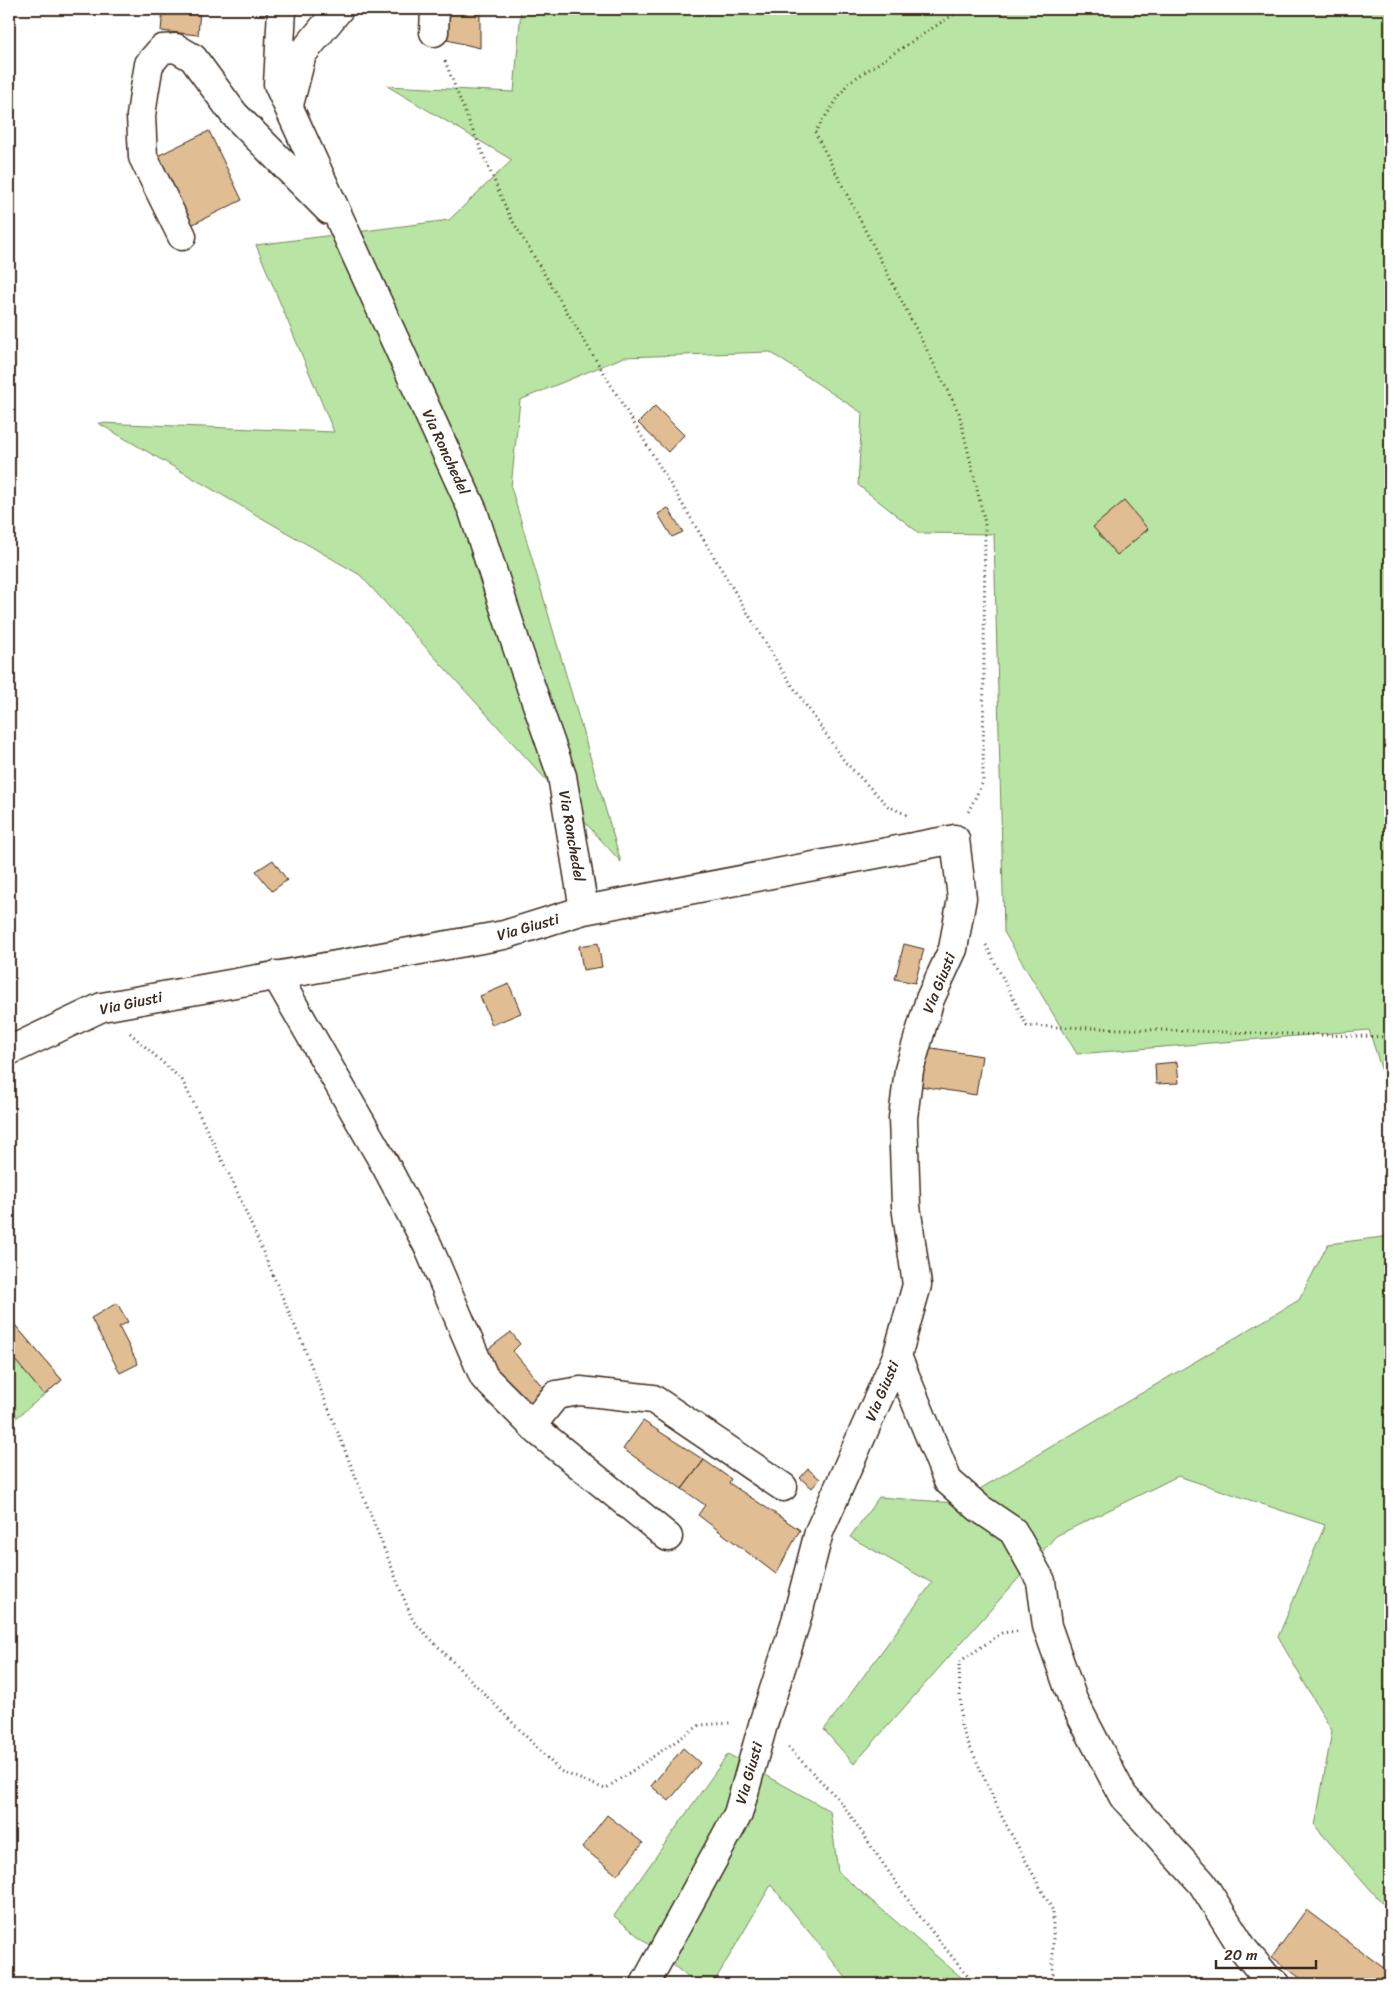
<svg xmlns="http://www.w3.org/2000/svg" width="1399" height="1993" viewBox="0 0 1399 1993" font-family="Sriracha,sans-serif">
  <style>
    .green { fill: #b8e5a3; stroke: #7a8860 }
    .building { fill: #e0bd92; stroke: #3b2a1e }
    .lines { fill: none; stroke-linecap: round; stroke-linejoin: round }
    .minor-casing { stroke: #3b2a1e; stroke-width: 31 }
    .path { stroke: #3b2a1e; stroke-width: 3; stroke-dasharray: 1 4; stroke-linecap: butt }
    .minor { stroke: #fff; stroke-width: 28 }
    .labels { text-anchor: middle; stroke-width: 5; stroke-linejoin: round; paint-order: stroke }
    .street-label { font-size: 15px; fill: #3b2a1e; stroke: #fff }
  </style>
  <rect width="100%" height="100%" fill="#fff"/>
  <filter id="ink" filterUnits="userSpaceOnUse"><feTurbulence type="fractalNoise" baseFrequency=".02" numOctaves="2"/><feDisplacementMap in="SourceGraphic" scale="10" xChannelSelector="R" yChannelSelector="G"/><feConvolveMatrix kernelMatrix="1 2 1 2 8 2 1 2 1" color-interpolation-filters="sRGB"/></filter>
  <g filter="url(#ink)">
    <path class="green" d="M521,9H1390V1097L1369,1030L1077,1054L1004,932L994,534L919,533L858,485L862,413L770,352L624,357L520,400L511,487L621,862L360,575L98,423L334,432L256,245L449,220L512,160L387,86L514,92Z
      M1390,1236V1912L1315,1826L1332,1731L1278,1637L1325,1525L1178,1476L1056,1536L854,1764L824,1730L932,1583L850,1537L879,1497L956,1503L1299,1300L1328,1244Z
      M9,1318L62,1380L9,1424Z
      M728,1754L830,1811L838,1872L969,1984H851L771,1885L713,1984H696L614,1916Z"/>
    <path class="building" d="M163,9H200L198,35L161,31Z
      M442,9H480V48L443,39Z
      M209,131L242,200L183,229L149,160Z
      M655,406L684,435L668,452L638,423Z
      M1124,501L1148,529L1117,555L1093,527Z
      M668,508L683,532L672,537L658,514Z
      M273,860L287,880L272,891L256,871Z
      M598,943L602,967L583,970L579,946Z
      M904,944L924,949L915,983L895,979Z
      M509,984L521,1013L492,1025L480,996Z
      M920,1046L982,1056L976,1095L914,1085Z
      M1177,1062L1179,1083L1156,1084L1155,1064Z
      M117,1303L128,1322L119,1327L138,1364L120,1373L91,1318Z
      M9,1318L62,1380L44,1395L9,1353Z
      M511,1332L520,1344L513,1351L546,1391L524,1410L483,1353Z
      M643,1421L704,1460L682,1489L623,1449Z
      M704,1460L731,1479L729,1483L800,1530L776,1574L698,1515L705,1505L682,1489Z
      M808,1469L820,1479L812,1488L800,1478Z
      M683,1748L700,1763L669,1801L651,1786Z
      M607,1815L643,1843L617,1875L582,1847Z
      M1306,1910L1389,1972L1380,1984H1308L1272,1957Z"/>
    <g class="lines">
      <g class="minor-casing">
        <path id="minor" d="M282,9L278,84L473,511L517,647L562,776L584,910
          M434,32L435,9
          M289,105L302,54L339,9
          M182,236L143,157L141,116L144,94L149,64L162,49L176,48L193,58L234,114L329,210
          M276,975L387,1168L428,1246L484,1377L539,1432L668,1537
          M9,1051L102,1007L504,935L584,910L955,839L962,898L953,949L930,999L909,1070L903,1118L906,1206L917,1285L897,1356L819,1532L796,1621L764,1721L738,1814L645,1984
          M897,1356L948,1481L979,1508L1013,1531L1041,1581L1047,1626L1073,1700L1123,1796L1202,1883L1244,1950L1268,1979L1276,1984
          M532,1425L556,1395L580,1391L653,1399L783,1487"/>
      </g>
      <path class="path" d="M962,9L848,83L815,132L959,413L985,523L983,782L968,812
        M445,61L464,110L509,215L783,672L845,762L888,806L907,815
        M986,945L1027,1026L1390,1037
        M130,1033L182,1080L232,1180L301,1340L413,1621L560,1771L605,1789L700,1725L730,1723
        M1017,1631L1002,1633L959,1662L961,1727L1003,1819L1053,1911V1984
        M788,1747L841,1802L917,1913L974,1984"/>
      <use href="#minor" class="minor"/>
    </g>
  </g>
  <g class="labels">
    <g class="street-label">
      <text transform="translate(446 452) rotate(65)" y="5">Via Ronchedel</text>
      <text transform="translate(572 836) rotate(80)" y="5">Via Ronchedel</text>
      <text transform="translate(528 927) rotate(-16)" y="5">Via Giusti</text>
      <text transform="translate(939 983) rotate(-68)" y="5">Via Giusti</text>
      <text transform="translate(131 1003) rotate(-12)" y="5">Via Giusti</text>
      <text transform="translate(882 1391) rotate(-67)" y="5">Via Giusti</text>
      <text transform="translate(749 1773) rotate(-74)" y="5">Via Giusti</text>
    </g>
  </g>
  <rect width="1399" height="1993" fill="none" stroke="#fff" stroke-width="30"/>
  <rect x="15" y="15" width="1369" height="1963" fill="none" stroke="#3b2a1e" stroke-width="2" filter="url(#ink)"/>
  <path d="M1216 1960v8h100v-8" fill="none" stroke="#3b2a1e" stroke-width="2.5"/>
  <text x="1224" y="1960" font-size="15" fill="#3b2a1e" stroke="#ffffff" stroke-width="4" paint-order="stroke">20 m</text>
</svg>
